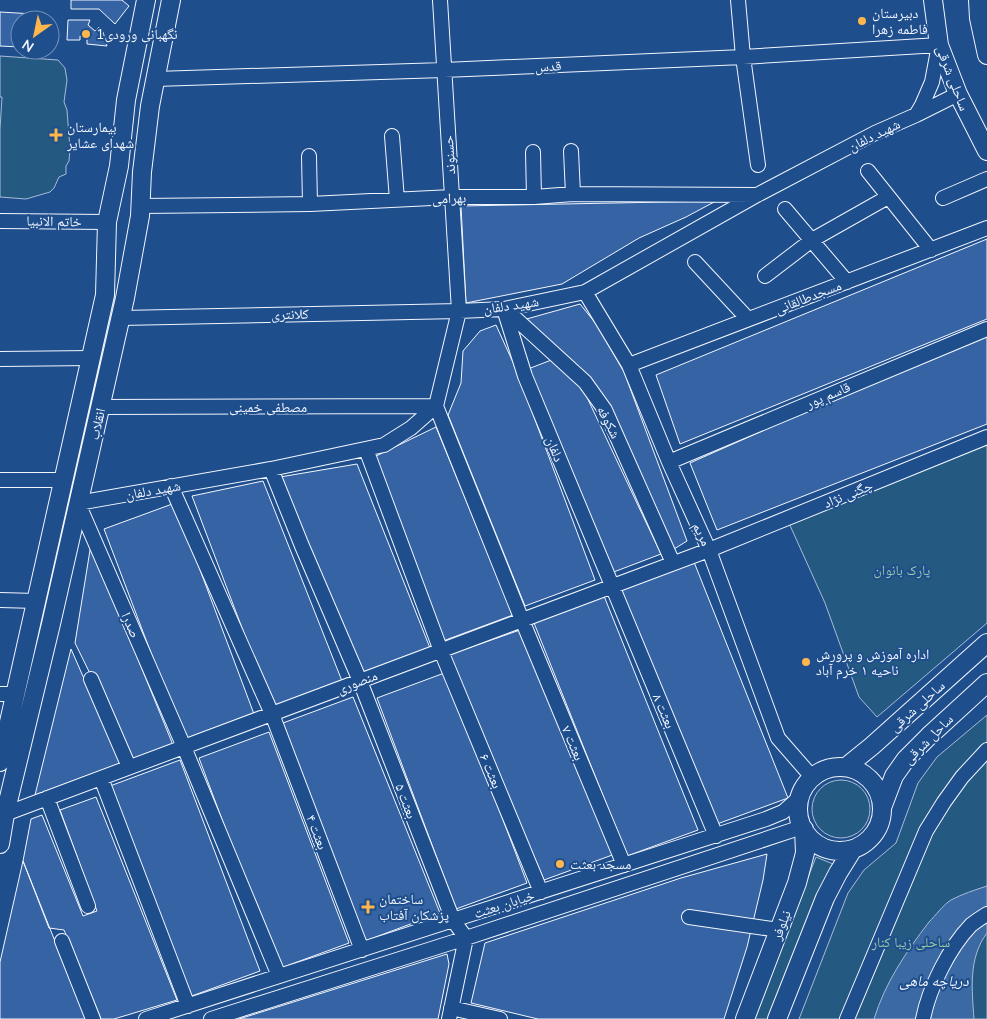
<svg xmlns="http://www.w3.org/2000/svg" width="987" height="1019" viewBox="0 0 987 1019" font-family="'Nunito Sans','Noto Naskh Arabic',sans-serif">
  <style>
    .green { fill: #245a82; stroke: #a8bbd7 }
    .water { fill: #3b69a3; stroke: #a8bbd7 }
    .building { fill: #3563a3; stroke: #f2f6ff }
    .lines { fill: none; stroke-linecap: round; stroke-linejoin: round }
    .minor-casing { stroke: #f2f6ff; stroke-width: 16 }
    .major-casing { stroke: #f2f6ff; stroke-width: 20 }
    .minor { stroke: #1f4e8c; stroke-width: 14 }
    .major { stroke: #1f4e8c; stroke-width: 18 }
    .poi-dot { fill: #ffb74d; stroke: #1f4e8c; stroke-width: 2 }
    .labels { text-anchor: middle; stroke-width: 4; stroke-linejoin: round; paint-order: stroke }
    .poi-label { font-size: 14px; fill: #f2f6ff; stroke: #1f4e8c; text-anchor: start }
    .street-label { font-size: 14px; fill: #f2f6ff; stroke: #1f4e8c }
    .park-label { font-size: 14px; fill: #97c8a6; stroke: #1f4e8c }
    .water-label { font-size: 15px; font-style: italic; fill: #f2f6ff; stroke: #1f4e8c }
  </style>
  <rect width="100%" height="100%" fill="#1f4e8c"/>
  <path class="green" d="M0,56L58,60L65,68L67,80L64,102L67,110L70,149L69,161L66,166V174L59,177L54,188L50,192L26,199L0,197V129L2,97H0Z
    M987,444V623L877,717L859,697L825,603L788,521Z
    M987,715V1019H799L848,893L864,870L896,843L918,783L937,757Z
    M812 809a29 29 0 1 1 58 0a29 29 0 1 1-58 0Z
    M816,857L833,864L772,1019H753Z"/>
  <path class="water" d="M987,886V933C968,958 972,990 974,1019H874C885,983 906,952 929,922C936,915 943,905 951,900C962,894 975,890 987,886Z"/>
  <path class="building" d="M71,0H122L129,6L115,24L99,9H71Z
    M0,12L34,14V20H20V47L0,46Z
    M68,20H90L88,25L95,31L99,27L103,32L107,46L87,44V37L80,36V40H67Z
    M716,201L686,217L639,238L562,284L466,303L461,206Z
    M987,239V319L680,444L656,375Z
    M580,304L597,325L624,372L687,541L674,549L604,401L523,320Z
    M496,325L516,369L595,580L525,606L448,415L461,383L463,351L480,331Z
    M987,331V424L717,530L690,463Z
    M554,359L584,391L661,554L611,573L528,369Z
    M436,427L513,615L443,641L374,457Z
    M357,464L430,648L360,674L280,477Z
    M263,481L342,681L272,707L192,496Z
    M175,503L254,714L184,740L104,529Z
    M91,544L173,745L133,761L75,643Z
    M694,562L788,798L717,824L619,591Z
    M604,596L698,830L627,856L534,623Z
    M520,630L615,854L544,880L448,655Z
    M71,649L121,763L35,795Z
    M447,672L527,883L456,909L377,698Z
    M353,697L440,913L365,941L283,723Z
    M269,732L349,943L278,969L199,758Z
    M180,760L260,971L189,997L110,786Z
    M96,797L177,1000L114,1019H101L64,930L49,928L23,861L31,819L42,815L83,916L97,911L60,810Z
    M767,854L763,880L747,947L724,1019H538L471,1003L485,943L681,878Z
    M23,861L86,1019H0V962Z
    M447,954L449,964L438,1019H239Z"/>
  <g class="lines">
    <g class="minor-casing">
      <path id="minor" d="M738,0L743,57L758,165
        M155,79L444,70L743,57L939,45L932,82L922,105L916,115
        M392,136L397,200
        M571,151L573,194
        M533,152L534,197
        M309,156L310,204
        M868,171L931,250
        M943,198L987,179
        M141,206L310,204L452,197H534L573,194L756,195
        M785,209L847,282
        M0,221L107,222
        M695,262L748,319
        M765,276L812,240L888,197
        M585,292L629,365L669,462L709,550L778,738L812,777
        M504,309L525,376L716,836
        M505,309L585,382L605,410L673,563
        M121,318L459,311L504,309L585,292L757,195L875,133L916,115L958,94
        M0,359L91,358
        M629,365L987,228
        M101,407L436,406L522,620L624,865
        M366,449L441,651L541,892
        M669,462L987,329
        M271,469L302,546L360,681L453,920L466,938L449,1019
        M0,480H63
        M171,486L272,714L362,950
        M0,600L36,601
        M91,679L129,767
        M0,694H15
        M101,778L188,1006
        M47,798L88,906
        M5,814L709,550L987,437
        M689,917L779,930
        M62,941L93,1019
        M279,976L184,747L78,503L271,469L384,445L411,428L436,406L459,311L440,0
        M451,1008L500,1019
        M146,1019L766,819L783,812L799,798
        M211,1019L466,938L802,827
        M847,1019L926,831L944,802L962,777L987,750
        M923,1019C929,988 949,948 971,925C976,921 982,917 987,914"/>
    </g>
    <g class="major-casing">
      <path id="major" d="M933,0L939,45L958,94L987,151
        M978,0L979,18L987,55
        M0,762L105,295L107,222L119,166L126,100L146,0
        M798 809a42 42 0 1 1 84 0a42 42 0 1 1-84 0Z
        M846,767L872,746L987,643
        M883,805L894,776L906,759L929,736L987,683
        M0,844L5,814L51,624L125,298L140,216L142,172L150,106L171,0
        M745,1019L797,883L805,853L804,829
        M777,1019L825,898L838,873L853,849"/>
    </g>
    <use href="#minor" class="minor"/>
    <use href="#major" class="major"/>
  </g>
  <g class="poi-dot">
    <circle cx="862" cy="21" r="5"/>
    <circle cx="86" cy="34" r="5"/>
    <path d="M53.5 127.5h5v5h5v5h-5v5h-5v-5h-5v-5h5z"/>
    <circle cx="806" cy="662" r="5"/>
    <circle cx="560" cy="864" r="5"/>
    <path d="M365.5 899.5h5v5h5v5h-5v5h-5v-5h-5v-5h5z"/>
  </g>
  <g class="labels">
    <g class="poi-label">
      <text x="872" y="18">دبیرستان<tspan x="872" dy="16">فاطمه زهرا</tspan></text>
      <text x="96" y="39">نگهبانی ورودی1</text>
      <text x="67" y="132">بیمارستان<tspan x="67" dy="16">شهدای عشایر</tspan></text>
      <text x="816" y="659">اداره آموزش و پرورش<tspan x="816" dy="16">ناحیه ۱ خرم آباد</tspan></text>
      <text x="570" y="869">مسجد بعثت</text>
      <text x="379" y="904">ساختمان<tspan x="379" dy="16">پزشکان آفتاب</tspan></text>
    </g>
    <g class="street-label">
      <text transform="translate(548 66) rotate(-3)" y="5">قدس</text>
      <text transform="translate(953 78) rotate(69)" y="5">ساحلی شرقی</text>
      <text transform="translate(874 135) rotate(-26)" y="5">شهید دلفان</text>
      <text transform="translate(449 155) rotate(-94)" y="5">حسنوند</text>
      <text transform="translate(449 198) rotate(-2)" y="5">بهرامی</text>
      <text transform="translate(54 221) rotate(1)" y="5">خاتم الانبیا</text>
      <text transform="translate(808 297) rotate(-21)" y="5">مسجدطالقانی</text>
      <text transform="translate(511 305) rotate(-8)" y="5">شهید دلفان</text>
      <text transform="translate(290 314) rotate(-1)" y="5">کلانتری</text>
      <text transform="translate(828 395) rotate(-23)" y="5">قاسم پور</text>
      <text x="268" y="412">مصطفی خمینی</text>
      <text transform="translate(609 422) rotate(63)" y="5">شکوفه</text>
      <text transform="translate(97 424) rotate(-77)" y="5">انقلاب</text>
      <text transform="translate(555 449) rotate(68)" y="5">دلفان</text>
      <text transform="translate(153 490) rotate(-10)" y="5">شهید دلفان</text>
      <text transform="translate(848 494) rotate(-22)" y="5">چگنی نژاد</text>
      <text transform="translate(702 534) rotate(65)" y="5">مریم</text>
      <text transform="translate(131 625) rotate(66)" y="5">صدرا</text>
      <text transform="translate(357 682) rotate(-21)" y="5">منصوری</text>
      <text transform="translate(917 706) rotate(-42)" y="5">ساحلی شرقی</text>
      <text transform="translate(664 711) rotate(67)" y="5">بعثت ۸</text>
      <text transform="translate(928 739) rotate(-45)" y="5">ساحل شرقی</text>
      <text transform="translate(573 743) rotate(67)" y="5">بعثت ۷</text>
      <text transform="translate(491 771) rotate(67)" y="5">بعثت ۶</text>
      <text transform="translate(406 801) rotate(69)" y="5">بعثت ۵</text>
      <text transform="translate(317 832) rotate(69)" y="5">بعثت ۴</text>
      <text transform="translate(504 904) rotate(-18)" y="5">خیابان بعثت</text>
      <text transform="translate(781 925) rotate(-69)" y="5">نیلوفر</text>
    </g>
    <g class="park-label">
      <text x="902" y="575">پارک بانوان</text>
      <text x="911" y="947">ساحلی زیبا کنار</text>
    </g>
    <g class="water-label">
      <text x="934" y="986">دریاچه ماهی</text>
    </g>
  </g>
  <g transform="translate(35 35) rotate(213)"><circle r="24" fill="#1f4e8c" stroke="#7391ba"/>
  <path d="M0-4L9 19L0 12L-9 19Z" fill="#ffb74d"/>
  <text y="-8" font-size="14" font-weight="bold" text-anchor="middle" fill="#f2f6ff">N</text>
  </g>
</svg>
